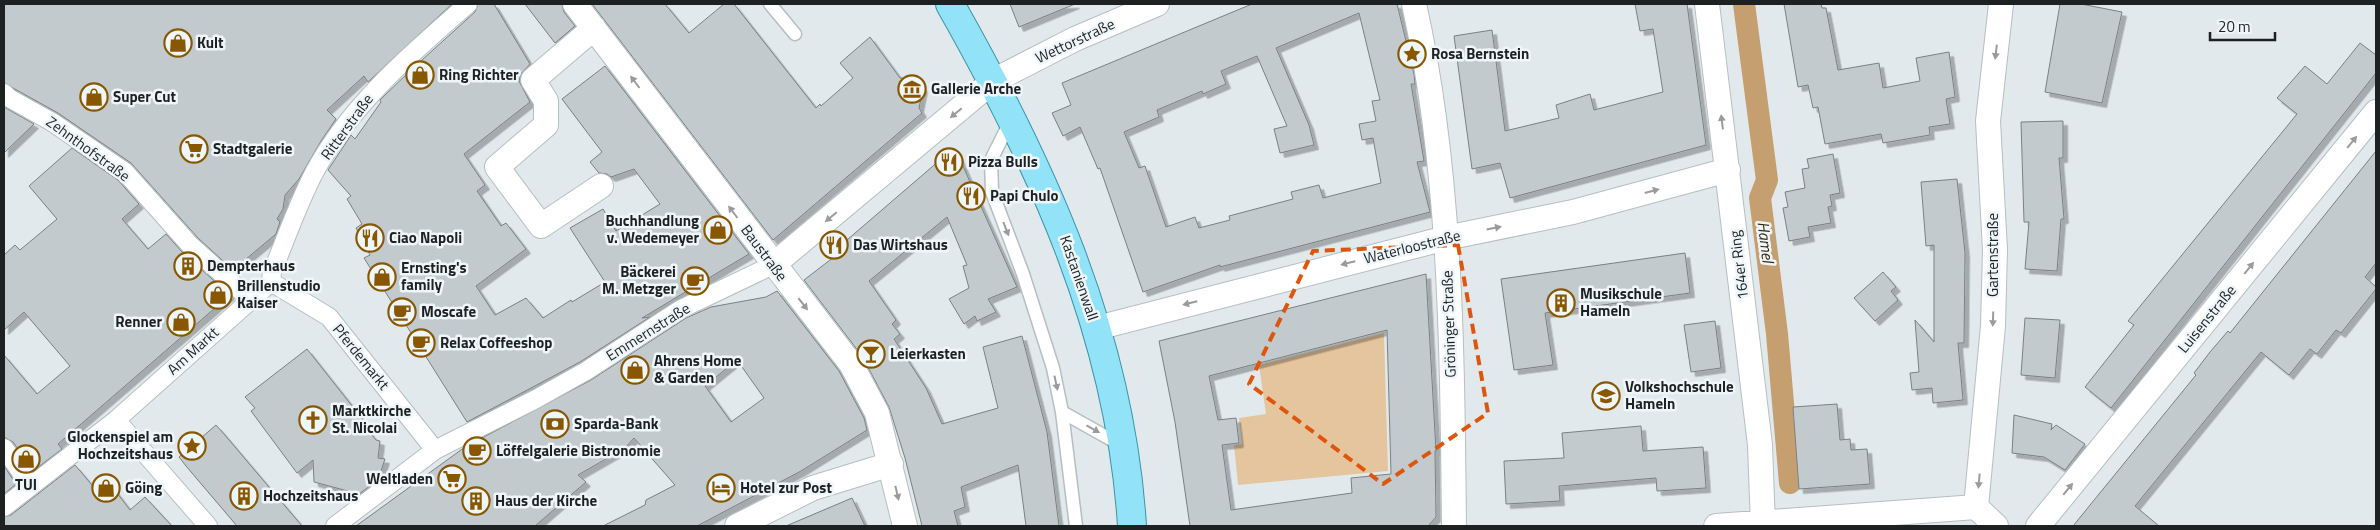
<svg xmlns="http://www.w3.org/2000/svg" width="2380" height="530" viewBox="0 0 2380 530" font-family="'Titillium Web',sans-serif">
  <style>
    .green { fill: #e5c59e }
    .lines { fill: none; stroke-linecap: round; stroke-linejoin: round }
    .canal { stroke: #c59f6f; stroke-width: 22 }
    .building { fill: #c2cacd; stroke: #798183; fill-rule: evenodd; filter: url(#shadow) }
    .service-casing { stroke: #b6bec1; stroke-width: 15 }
    .pedestrian-casing { stroke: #b6bec1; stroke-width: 20 }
    .minor-casing { stroke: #b6bec1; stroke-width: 26 }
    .primary-casing { stroke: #3b93aa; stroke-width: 30 }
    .service { stroke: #fff; stroke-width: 12 }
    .pedestrian { stroke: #fff; stroke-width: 18 }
    .minor { stroke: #fff; stroke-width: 24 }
    .primary { stroke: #92e3f8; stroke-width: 28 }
    .oneway { fill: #9a9b9c }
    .marked { fill: none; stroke: #de560d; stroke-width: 4; stroke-dasharray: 10 6; stroke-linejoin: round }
    .labels { text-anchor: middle; stroke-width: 5; stroke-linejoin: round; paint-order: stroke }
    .street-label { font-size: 15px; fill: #1e2122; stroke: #eef6f9 }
    .poi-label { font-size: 15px; font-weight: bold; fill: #1e2122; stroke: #eef6f9; text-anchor: start }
    .water-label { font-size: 16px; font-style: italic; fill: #36250f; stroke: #eef6f9 }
  </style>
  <defs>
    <filter id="shadow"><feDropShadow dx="4.5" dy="4.5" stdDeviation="0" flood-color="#0004"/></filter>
  </defs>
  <rect width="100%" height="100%" fill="#e1e9ec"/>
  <path class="green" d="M1384,333L1388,471L1238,485L1234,445L1242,444L1239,418L1266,414L1259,365Z"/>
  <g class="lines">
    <path class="canal" d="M1744,4L1767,180L1760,198L1777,334L1790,483"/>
  </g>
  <path class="building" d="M4,4H452L368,82L364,76L327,110L336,119L321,141L299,179L285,195L283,209L277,219L280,222L276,234L233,270L198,238L131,163L58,113L4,83Z
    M478,4H494L530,64L521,74L519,81L530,102L464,154L485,185L477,191L501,226L506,223L526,249L476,286L495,315L526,298L543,318L571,300L572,302L605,282L570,228L603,209L616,231L660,204L634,169L611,177L607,174L599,173L590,162L602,152L562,99L605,66L749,254L642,318L650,317L580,362L467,422L364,258L370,255L356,228L362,224L347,199L351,196L328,170L351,135L355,139L381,102L380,100L412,69L475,12Z
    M525,4H562L564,12L575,26L555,43Z
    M592,4H665L689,33L724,4H734L816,108L820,104L821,106L853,78L840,63L870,37L900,78L917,79L923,88L919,108L922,113L773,240Z
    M1010,4H1075L1019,27Z
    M1252,4H1397L1414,74L1415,84H1411L1424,161L1417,162L1430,212L1220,267V265L1143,292L1100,168L1098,169L1080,127L1063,136L1052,113L1071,105L1062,83ZM1359,13L1380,100L1372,101L1376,121L1359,124L1362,140L1373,138L1381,183L1323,198L1319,185L1291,192L1293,199L1229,216L1230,220L1199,228L1195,217L1166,227L1145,166L1139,168L1124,132L1159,117L1157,110L1202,91L1203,94L1226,84L1221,71L1257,56L1287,126L1274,129L1280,153L1314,145L1309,125L1276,48Z
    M1635,4H1687L1706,145L1510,198L1500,163L1472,169L1454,36L1492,30L1505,131L1559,118L1556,105L1590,94L1594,110L1663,92L1653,29L1640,31Z
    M1784,4H1821L1822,8H1826L1838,70L1879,63L1883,88L1920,81L1916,58L1949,52L1955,97L1946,99L1950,124L1929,127L1930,135L1883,143L1881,134L1825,144L1818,107L1813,108L1808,85L1798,87Z
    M2060,4H2081L2122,12L2102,103L2045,92Z
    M2360,43L2376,55V73L2111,408L2085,387L2134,325L2128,321L2297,114L2277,98L2305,66L2327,84Z
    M4,107L34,124L4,153Z
    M2063,121V158H2059L2064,219H2061L2057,271L2025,269L2029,222H2024L2021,122Z
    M72,148L118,180L139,204L122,219L148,249L166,234L183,253L230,295L58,444L62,449L33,471L13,442L4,437V355L37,394L70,366L24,312L4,330V255L15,245L20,250L57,219L29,186Z
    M2376,151V263L2365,277L2376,287V289L2341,333L2336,330L2317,354L2310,349L2289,375L2261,352L2135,506L2159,526H2073L2196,375L2194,373L2210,352L2228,331L2230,333Z
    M947,154L958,155L1017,287L988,299L996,312L977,321L975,316L964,324L949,299L969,288L963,266L967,265L947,217L869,281L896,320L892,324L900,334L894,339L926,388L942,424L998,408L983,347L1022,336L1047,432L1059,526H1026L1018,465L961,487L965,507L954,511L958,526H922L905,458L889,407L862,356L804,280L843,250L840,246Z
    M1833,154L1840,193L1830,195L1832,206L1828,207L1831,223L1808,227L1810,237L1789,241L1783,208L1788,207L1785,192L1805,188L1802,169L1809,168L1807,159Z
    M1957,179L1965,253L1964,343H1958L1963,400L1933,403L1932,388L1912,390L1910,373L1919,372L1915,320L1934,342V245L1926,246L1921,182Z
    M1685,253L1690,293L1545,313L1553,365L1514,370L1501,279Z
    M1883,272L1896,287L1891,291L1898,300L1875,321L1854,298Z
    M1426,274L1436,451H1435L1436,517L1428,526H1190L1175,422L1159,341ZM1387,330L1391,474L1351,478L1352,493L1231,510L1222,445L1239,443L1236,418L1218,420L1209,376Z
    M777,291L839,371L864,418L867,430L801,471L697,526H603L645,505L646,500L675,485L634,438L625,448L578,475L586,482L535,526H356L465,447L591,380L686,318L711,307L766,297ZM737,360L764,398L731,422L705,386Z
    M2025,318L2060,320L2055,378L2021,375Z
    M1715,321L1721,368L1691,372L1684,325Z
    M307,349L364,421L362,423L376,440L380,441L378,458L385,459L378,480L359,494L314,482L313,460L297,473L251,411L255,408L245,397Z
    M1837,404L1840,440L1850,439L1851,450L1867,449L1870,484L1799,489L1793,407Z
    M2014,415L2052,424L2051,430L2056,425L2085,444L2065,470L2044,457L2012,453Z
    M216,425L224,434L302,526H237L186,466L179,457Z
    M1641,426L1643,451L1703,447L1706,488L1657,491L1656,478L1559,486L1560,501L1506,504L1504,461L1564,458L1562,433Z
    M75,465L92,485L104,476L130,510L145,497L172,526H4V517L11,515Z
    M4,466L16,484L4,494Z
    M852,498L865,526H786Z"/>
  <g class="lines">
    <g class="service-casing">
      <path id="service" d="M770,4L795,34
        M1011,120L991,160L992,192L1023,274L1053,368L1062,412L1076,526
        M1062,412L1121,445"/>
    </g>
    <g class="pedestrian-casing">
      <path id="pedestrian" d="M4,93L9,98L52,122L125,172L190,245L251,300
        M271,282L272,272C286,239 298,203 315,171C352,103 411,54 468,4
        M271,282L329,317L435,450
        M116,420L208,526
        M4,448L31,486
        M4,507L116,420L271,282
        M335,526L435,450L536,399L586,371L681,309L773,265"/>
    </g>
    <g class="minor-casing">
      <path id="minor" d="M575,4L851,364L877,413L905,526
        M1414,4C1452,174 1452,352 1454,526
        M1707,4L1760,445L1763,526
        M594,28L533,80L546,101V125L497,167L541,226L601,186
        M773,265L993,81L1075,39L1157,4
        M1097,328L1446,238L1573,212L1728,170
        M1976,507L1993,326L1995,250L1988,121L2001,4
        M737,526L813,488L891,464
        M1716,526L1976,507L1996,526
        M2038,526L2376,112"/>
    </g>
    <g class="primary-casing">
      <path id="primary" d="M950,4C1043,168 1120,335 1132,526"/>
    </g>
    <use href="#service" class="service"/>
    <use href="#pedestrian" class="pedestrian"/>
    <use href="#minor" class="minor"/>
    <use href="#primary" class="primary"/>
  </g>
  <defs><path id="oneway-solid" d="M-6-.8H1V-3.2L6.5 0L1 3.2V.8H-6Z" transform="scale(1.25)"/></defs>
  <g class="oneway">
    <use href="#oneway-solid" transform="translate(1996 52) rotate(97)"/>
    <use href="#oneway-solid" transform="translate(635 82) rotate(-127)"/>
    <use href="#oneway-solid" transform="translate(956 113) rotate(140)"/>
    <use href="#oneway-solid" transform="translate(1722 122) rotate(-97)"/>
    <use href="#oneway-solid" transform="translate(2352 142) rotate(-51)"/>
    <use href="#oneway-solid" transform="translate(1652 191) rotate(-15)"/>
    <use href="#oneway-solid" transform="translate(733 212) rotate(-127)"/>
    <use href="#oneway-solid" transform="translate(831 217) rotate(140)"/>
    <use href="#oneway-solid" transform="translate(1494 228) rotate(-11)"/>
    <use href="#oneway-solid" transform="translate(1006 229) rotate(69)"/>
    <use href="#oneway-solid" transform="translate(1348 263) rotate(166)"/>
    <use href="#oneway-solid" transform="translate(2249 268) rotate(-51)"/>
    <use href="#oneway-solid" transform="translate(1190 303) rotate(166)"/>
    <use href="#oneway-solid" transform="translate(803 304) rotate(52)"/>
    <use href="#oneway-solid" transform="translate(1993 319) rotate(92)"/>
    <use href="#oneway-solid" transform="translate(1056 383) rotate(78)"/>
    <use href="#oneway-solid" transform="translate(1093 429) rotate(29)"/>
    <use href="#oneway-solid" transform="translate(1979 481) rotate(95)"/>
    <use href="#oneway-solid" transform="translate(2068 489) rotate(-51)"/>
    <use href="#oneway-solid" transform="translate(897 493) rotate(77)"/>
  </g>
  <path class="marked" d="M1458,245L1488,413L1383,484L1249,384L1313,251Z"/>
  <defs>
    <g id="shop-ring" transform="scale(1.4375)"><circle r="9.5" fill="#eef6f9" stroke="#885700" stroke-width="1.5"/><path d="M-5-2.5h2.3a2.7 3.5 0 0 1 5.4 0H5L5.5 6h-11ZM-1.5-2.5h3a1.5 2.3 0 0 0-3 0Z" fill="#885700"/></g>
    <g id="sight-ring" transform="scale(1.4375)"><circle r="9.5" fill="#eef6f9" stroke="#885700" stroke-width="1.5"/><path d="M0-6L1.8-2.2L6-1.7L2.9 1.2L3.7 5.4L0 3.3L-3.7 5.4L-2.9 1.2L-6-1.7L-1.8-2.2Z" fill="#885700"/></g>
    <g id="museum-ring" transform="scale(1.4375)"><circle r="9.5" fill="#eef6f9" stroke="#885700" stroke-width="1.5"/><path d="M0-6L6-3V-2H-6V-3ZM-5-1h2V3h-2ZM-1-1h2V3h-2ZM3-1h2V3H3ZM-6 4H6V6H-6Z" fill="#885700"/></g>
    <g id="supermarket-ring" transform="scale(1.4375)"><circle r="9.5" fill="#eef6f9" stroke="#885700" stroke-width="1.5"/><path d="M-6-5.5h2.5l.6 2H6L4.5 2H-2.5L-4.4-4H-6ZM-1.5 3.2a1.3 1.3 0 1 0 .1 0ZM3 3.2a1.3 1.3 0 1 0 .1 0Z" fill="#885700"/></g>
    <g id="restaurant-ring" transform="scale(1.4375)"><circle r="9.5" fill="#eef6f9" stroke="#885700" stroke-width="1.5"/><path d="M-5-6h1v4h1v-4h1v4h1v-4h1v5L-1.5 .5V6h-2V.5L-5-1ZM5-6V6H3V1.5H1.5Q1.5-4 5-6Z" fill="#885700"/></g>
    <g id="building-ring" transform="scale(1.4375)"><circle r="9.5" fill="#eef6f9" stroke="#885700" stroke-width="1.5"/><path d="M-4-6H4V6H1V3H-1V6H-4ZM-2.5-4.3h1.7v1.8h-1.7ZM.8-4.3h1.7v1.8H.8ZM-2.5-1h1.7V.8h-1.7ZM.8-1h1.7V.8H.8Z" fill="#885700"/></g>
    <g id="cafe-ring" transform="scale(1.4375)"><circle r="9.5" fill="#eef6f9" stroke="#885700" stroke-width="1.5"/><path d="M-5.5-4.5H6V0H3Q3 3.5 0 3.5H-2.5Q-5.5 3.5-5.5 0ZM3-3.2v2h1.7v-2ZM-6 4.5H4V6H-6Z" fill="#885700"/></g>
    <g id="bar-ring" transform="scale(1.4375)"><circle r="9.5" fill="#eef6f9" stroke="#885700" stroke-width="1.5"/><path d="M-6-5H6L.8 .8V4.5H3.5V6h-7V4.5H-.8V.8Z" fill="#885700"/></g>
    <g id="university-ring" transform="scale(1.4375)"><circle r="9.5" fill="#eef6f9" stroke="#885700" stroke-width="1.5"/><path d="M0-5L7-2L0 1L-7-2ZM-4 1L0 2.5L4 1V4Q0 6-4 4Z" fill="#885700"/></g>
    <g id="church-ring" transform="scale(1.4375)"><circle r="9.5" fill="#eef6f9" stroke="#885700" stroke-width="1.5"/><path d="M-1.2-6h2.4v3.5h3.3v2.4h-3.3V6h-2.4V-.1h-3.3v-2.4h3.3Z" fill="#885700"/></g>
    <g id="bank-ring" transform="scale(1.4375)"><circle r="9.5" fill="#eef6f9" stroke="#885700" stroke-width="1.5"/><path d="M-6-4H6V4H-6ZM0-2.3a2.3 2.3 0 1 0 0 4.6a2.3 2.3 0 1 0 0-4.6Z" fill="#885700"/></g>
    <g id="hotel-ring" transform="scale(1.4375)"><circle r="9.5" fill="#eef6f9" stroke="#885700" stroke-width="1.5"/><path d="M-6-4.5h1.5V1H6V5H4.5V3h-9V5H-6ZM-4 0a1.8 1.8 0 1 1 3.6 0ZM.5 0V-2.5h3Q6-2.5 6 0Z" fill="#885700"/></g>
  </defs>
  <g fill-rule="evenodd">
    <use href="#shop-ring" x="178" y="43"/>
    <use href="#sight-ring" x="1412" y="54"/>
    <use href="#shop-ring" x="420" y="75"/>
    <use href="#museum-ring" x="912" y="89"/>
    <use href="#shop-ring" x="94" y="97"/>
    <use href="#supermarket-ring" x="194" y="149"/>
    <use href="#restaurant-ring" x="949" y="162"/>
    <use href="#restaurant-ring" x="971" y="196"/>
    <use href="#shop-ring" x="718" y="230"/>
    <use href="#restaurant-ring" x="370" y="238"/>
    <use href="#restaurant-ring" x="834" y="245"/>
    <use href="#building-ring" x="188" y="266"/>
    <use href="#shop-ring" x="382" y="277"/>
    <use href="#cafe-ring" x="695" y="281"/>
    <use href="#shop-ring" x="218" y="295"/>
    <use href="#building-ring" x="1561" y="303"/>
    <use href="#cafe-ring" x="402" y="312"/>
    <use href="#shop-ring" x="181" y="322"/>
    <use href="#cafe-ring" x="421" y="343"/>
    <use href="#bar-ring" x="871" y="354"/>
    <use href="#shop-ring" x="635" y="370"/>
    <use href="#university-ring" x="1606" y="396"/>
    <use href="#church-ring" x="313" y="420"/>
    <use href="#bank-ring" x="555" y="424"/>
    <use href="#sight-ring" x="192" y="446"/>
    <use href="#cafe-ring" x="477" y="451"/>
    <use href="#shop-ring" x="26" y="459"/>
    <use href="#supermarket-ring" x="452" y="479"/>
    <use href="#shop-ring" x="106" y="488"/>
    <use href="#hotel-ring" x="721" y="488"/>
    <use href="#building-ring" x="244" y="496"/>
    <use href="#building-ring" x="476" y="501"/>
  </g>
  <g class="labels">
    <g class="street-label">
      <text transform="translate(1075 41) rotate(-25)" y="5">Wettorstraße</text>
      <text transform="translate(347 127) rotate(-54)" y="5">Ritterstraße</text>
      <text transform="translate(88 149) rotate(36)" y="5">Zehnthofstraße</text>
      <text transform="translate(1412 247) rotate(-14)" y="5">Waterloostraße</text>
      <text transform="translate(764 253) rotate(53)" y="5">Baustraße</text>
      <text transform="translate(1993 255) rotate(-90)" y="5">Gartenstraße</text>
      <text transform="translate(1739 265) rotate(-97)" y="5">164er Ring</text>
      <text transform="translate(1079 278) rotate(71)" y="5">Kastanienwall</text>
      <text transform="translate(2207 319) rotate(-51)" y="5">Luisenstraße</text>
      <text transform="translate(1449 324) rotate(-92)" y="5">Gröninger Straße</text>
      <text transform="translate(648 332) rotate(-32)" y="5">Emmernstraße</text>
      <text transform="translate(193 351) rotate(-42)" y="5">Am Markt</text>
      <text transform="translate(361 357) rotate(51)" y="5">Pferdemarkt</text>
    </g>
    <g class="poi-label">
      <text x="197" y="48">Kult</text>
      <text x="1431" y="59">Rosa Bernstein</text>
      <text x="439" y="80">Ring Richter</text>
      <text x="931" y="94">Gallerie Arche</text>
      <text x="113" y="102">Super Cut</text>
      <text x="213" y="154">Stadtgalerie</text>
      <text x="968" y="167">Pizza Bulls</text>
      <text x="990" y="201">Papi Chulo</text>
      <text x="699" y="226" text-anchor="end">Buchhandlung<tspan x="699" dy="17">v. Wedemeyer</tspan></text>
      <text x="389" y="243">Ciao Napoli</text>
      <text x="853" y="250">Das Wirtshaus</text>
      <text x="207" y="271">Dempterhaus</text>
      <text x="401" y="273">Ernsting's<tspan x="401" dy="17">family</tspan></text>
      <text x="676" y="277" text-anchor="end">Bäckerei<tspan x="676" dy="17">M. Metzger</tspan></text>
      <text x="237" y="291">Brillenstudio<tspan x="237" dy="17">Kaiser</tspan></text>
      <text x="1580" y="299">Musikschule<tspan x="1580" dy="17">Hameln</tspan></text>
      <text x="421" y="317">Moscafe</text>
      <text x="162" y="327" text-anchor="end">Renner</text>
      <text x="440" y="348">Relax Coffeeshop</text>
      <text x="890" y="359">Leierkasten</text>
      <text x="654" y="366">Ahrens Home<tspan x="654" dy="17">&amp; Garden</tspan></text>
      <text x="1625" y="392">Volkshochschule<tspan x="1625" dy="17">Hameln</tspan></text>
      <text x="332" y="416">Marktkirche<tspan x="332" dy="17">St. Nicolai</tspan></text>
      <text x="574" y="429">Sparda-Bank</text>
      <text x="173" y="442" text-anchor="end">Glockenspiel am<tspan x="173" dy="17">Hochzeitshaus</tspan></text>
      <text x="496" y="456">Löffelgalerie Bistronomie</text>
      <text x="433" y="484" text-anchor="end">Weltladen</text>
      <text x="26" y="490" text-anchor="middle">TUI</text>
      <text x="125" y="493">Göing</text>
      <text x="740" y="493">Hotel zur Post</text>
      <text x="263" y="501">Hochzeitshaus</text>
      <text x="495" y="506">Haus der Kirche</text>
    </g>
    <g class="water-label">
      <text transform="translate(1766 242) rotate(83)" y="6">Hamel</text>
    </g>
  </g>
  <rect width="2380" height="530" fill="none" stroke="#1e2122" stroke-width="10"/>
  <path d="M2210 32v8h65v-8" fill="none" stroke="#1e2122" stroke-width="2.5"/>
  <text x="2218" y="32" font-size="15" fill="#1e2122" stroke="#eef6f9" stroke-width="4" paint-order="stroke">20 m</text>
</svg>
